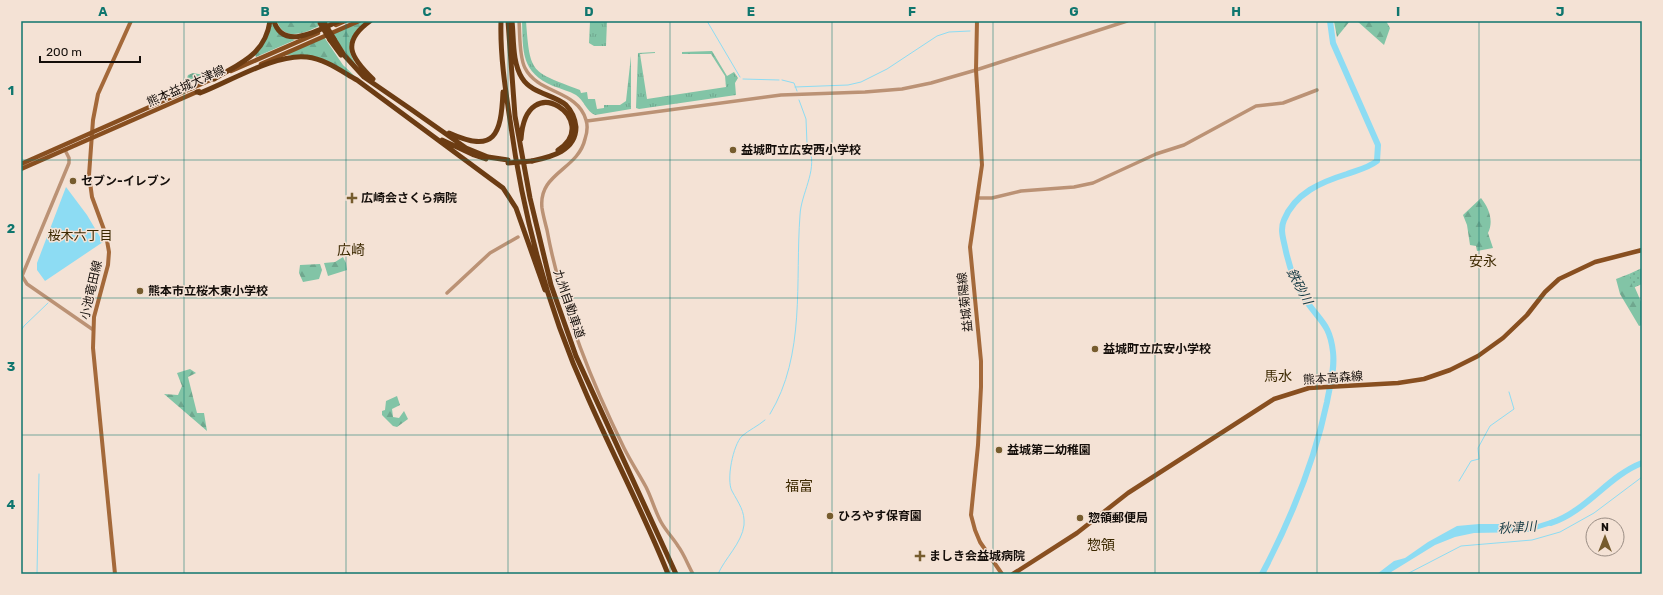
<svg xmlns="http://www.w3.org/2000/svg" width="1663" height="595" viewBox="0 0 1663 595" font-family="Rubik,'Noto Sans JP',sans-serif">
  <style>
    .grass { fill: url(#grass-tufts) }
    .forest { fill: url(#forest-firs) }
    .park { fill: url(#park-dots) }
    .water { fill: #8ddcf3 }
    .lines { fill: none; stroke-linecap: round; stroke-linejoin: round }
    .stream { stroke: #8ddcf3; stroke-width: 1 }
    .river { stroke: #8ddcf3; stroke-width: 6 }
    .tertiary { stroke: #bb9275; stroke-width: 3.5 }
    .secondary { stroke: #a4693a; stroke-width: 4 }
    .primary { stroke: #884f20; stroke-width: 4.5 }
    .motorway { stroke: #6c3c13; stroke-width: 5 }
    .motorway-bridge { stroke: #6c3c13; stroke-width: 5 }
    .grid { fill: none; stroke: #0f766e; stroke-width: 1; stroke-opacity: 0.55 }
    .poi-dot { fill: #765c2e; stroke: #f4e2d5; stroke-width: 1.5 }
    .labels { text-anchor: middle; stroke-width: 3; stroke-linejoin: round; paint-order: stroke }
    .street-label { font-size: 12px; fill: #140e0a; stroke: #f4e2d5 }
    .poi-label { font-size: 12px; font-weight: bold; fill: #140e0a; stroke: #f4e2d5; text-anchor: start }
    .neighbourhood-label { font-size: 13px; fill: #3c2901; stroke: #f4e2d5 }
    .water-label { font-size: 13px; font-style: italic; fill: #153a44; stroke: #f4e2d5 }
    .quarter-label { font-size: 14px; fill: #3c2901; stroke: #f4e2d5 }
    .neatline { fill: none; stroke: #0f766e; stroke-width: 1.5 }
    .grid-label { font-size: 13px; text-anchor: middle; font-weight: bold; fill: #0f766e }
  </style>
  <defs>
    <pattern id="grass-tufts" width="24" height="20" patternUnits="userSpaceOnUse"><rect width="24" height="20" fill="#82c4a6"/><path d="M3 7l-1-3M5 7V3M7 7l1-3M15 17l-1-3M17 17v-4M19 17l1-3" fill="none" stroke="#6fa78e"/></pattern>
    <pattern id="forest-firs" width="22" height="20" patternUnits="userSpaceOnUse"><rect width="22" height="20" fill="#82c4a6"/><path d="M5 1l3.5 6h-7zM16 11l3.5 6h-7z" fill="#6fa78e"/></pattern>
    <pattern id="park-dots" width="8" height="8" patternUnits="userSpaceOnUse"><rect width="8" height="8" fill="#82c4a6"/><path d="M2 2h.1M6 6h.1" fill="none" stroke="#6fa78e" stroke-width="1.8" stroke-linecap="round"/></pattern>
  </defs>
  <rect width="100%" height="100%" fill="#f4e2d5"/>
  <path class="grass" d="M522,21H526C530,75 531,71 580,90L581,93L587,92L588,99H595L597,109L604,108V105H620L626,101L631,56V109L595,115C586,111 584,100 576,95C569,91 561,89 553,86C521,72 523,52 522,21Z
    M590,21H607L606,46H594L589,43Z
    M712,51L727,76L734,72L738,78L735,83L736,95L639,109L636,108L638,53L655,52V53L640,54L647,99L726,87L725,76L711,54H682V52Z"/>
  <path class="forest" d="M273,21L280,35L295,40L256,57L255,55Z
    M277,21H316L319,26C305,33 284,42 277,21Z
    M361,21H367C350,35 343,46 357,66L353,63L332,34Z
    M1334,21H1350L1337,37Z
    M1357,21H1386L1390,28L1384,45Z
    M324,37L343,65L362,83L307,55H284Z
    M193,73L204,75L210,74L190,84L187,78L188,75Z
    M1481,198C1489,208 1494,221 1488,233L1493,248L1477,251L1476,246L1470,245L1467,225L1463,215Z
    M343,257L346,263L347,270L328,276L324,263L335,262Z
    M320,264L322,270L319,279L303,282L299,273L300,265Z
    M1629,274L1642,304V325L1639,326L1620,294L1616,279Z
    M190,369L196,373L188,377L197,413H204L207,431L164,394L178,395L182,386L177,373Z
    M397,396L400,405L392,409L393,417L399,418L404,411L408,419L397,427L393,426L382,415V411L385,410L386,401Z"/>
  <path class="park" d="M1642,268V284L1633,288L1629,274Z"/>
  <path class="water" d="M66,187L87,215L103,242L45,281L37,270V263Z
    M1560,517L1558,523L1529,532L1474,533L1455,537L1435,545L1388,574H1377L1394,561L1405,558L1428,542L1457,526L1479,524H1538Z"/>
  <g class="lines">
    <path class="stream" d="M707,21L740,77
      M743,79L779,80
      M782,80L794,83L797,91
      M795,87L848,85L861,82L887,69L937,36L949,32L970,31
      M799,100L806,119L807,144
      M21,331L24,326L48,303
      M770,414C806,355 795,281 800,215C801,194 817,171 810,151
      M1459,481L1471,461L1479,459L1478,448L1490,426L1514,409L1509,392
      M37,574L39,474
      M718,574C725,558 742,543 744,525C745,511 739,504 732,491C726,480 733,445 742,436C749,430 758,426 765,420
      M1407,574L1461,546L1532,540L1560,532L1594,513L1642,477"/>
    <path class="river" d="M1551,523C1587,511 1608,476 1642,463
      M1262,574C1291,519 1314,464 1327,402C1330,385 1335,369 1333,352C1330,325 1321,322 1307,302C1295,285 1289,267 1285,247C1283,238 1280,229 1284,220C1295,193 1321,182 1347,174C1358,170 1368,168 1377,161L1378,145L1333,43L1330,21"/>
    <path class="tertiary" d="M519,21C520,34 519,57 525,68C538,94 578,90 586,120C588,126 587,133 585,139C578,170 538,173 542,208C543,215 545,222 547,230C561,306 590,379 624,448C631,462 639,474 646,487C652,499 655,511 661,522C666,531 673,538 678,546C684,554 688,565 693,574
      M587,121L781,95L865,92L902,89L931,83L976,70L1127,21
      M65,150L69,158V163L22,276L27,284L92,329
      M978,198H992L1021,191L1074,187L1093,183L1156,154L1184,145L1256,106L1283,103L1317,90
      M447,293L490,253L518,237"/>
    <path class="secondary" d="M977,21L976,70L982,165L970,247L981,361V387L978,445L971,515L975,530L980,542L1002,574
      M115,574L93,348L94,317L108,265L109,252L106,235L92,197L89,175L93,120L98,94L131,21"/>
    <path class="primary" d="M336,25L345,21
      M261,64L359,21
      M231,71L318,33
      M21,164L217,77
      M21,169L199,91
      M1013,574L1077,533L1128,493L1274,399L1309,388L1398,383L1424,379L1450,370L1478,356L1503,338L1527,315L1545,292L1559,279L1595,262L1642,250"/>
    <path class="motorway" d="M274,21C283,52 321,29 339,21
      M370,21C341,42 350,57 373,79
      M501,21C500,54 505,87 510,120C523,216 548,310 588,398C614,457 644,514 668,574
      M508,21L515,116L530,198L551,285L576,356L676,574
      M512,21C514,39 512,62 522,78C532,94 553,94 566,105C572,111 575,119 576,127C576,151 551,157 532,161
      M334,39L344,55L364,77L412,110L466,148L488,157L508,160
      M330,40L341,55
      M214,79C240,63 265,55 270,21
      M197,92L200,93C229,82 276,53 307,57C325,59 341,71 357,80L503,188L516,208L545,290
      M449,133C495,154 501,135 503,92
      M521,139C526,65 603,122 558,150
      M442,140L474,155L486,159"/>
    <path class="motorway-bridge" d="M324,22L334,39
      M320,23L330,40
      M508,163L532,161"/>
  </g>
  <path class="grid" d="M184,21V574M346,21V574M508,21V574M670,21V574M832,21V574M993,21V574M1155,21V574M1317,21V574M1479,21V574M21,160H1642M21,298H1642M21,435H1642"/>
  <g class="poi-dot">
    <circle cx="733" cy="150" r="4"/>
    <circle cx="73" cy="181" r="4"/>
    <path d="M350 192h4v4h4v4h-4v4h-4v-4h-4v-4h4z"/>
    <circle cx="140" cy="291" r="4"/>
    <circle cx="1095" cy="349" r="4"/>
    <circle cx="999" cy="450" r="4"/>
    <circle cx="830" cy="516" r="4"/>
    <circle cx="1080" cy="518" r="4"/>
    <path d="M918 550h4v4h4v4h-4v4h-4v-4h-4v-4h4z"/>
  </g>
  <g class="labels">
    <g class="street-label">
      <text transform="translate(186 86) rotate(-24)" y="4">熊本益城大津線</text>
      <text transform="translate(91 290) rotate(-77)" y="4">小池竜田線</text>
      <text transform="translate(965 302) rotate(-96)" y="4">益城菊陽線</text>
      <text transform="translate(569 304) rotate(71)" y="4">九州自動車道</text>
      <text transform="translate(1333 378) rotate(-4)" y="4">熊本高森線</text>
    </g>
    <g class="poi-label">
      <text x="741" y="154">益城町立広安西小学校</text>
      <text x="81" y="185">セブン-イレブン</text>
      <text x="361" y="202">広崎会さくら病院</text>
      <text x="148" y="295">熊本市立桜木東小学校</text>
      <text x="1103" y="353">益城町立広安小学校</text>
      <text x="1007" y="454">益城第二幼稚園</text>
      <text x="838" y="520">ひろやす保育園</text>
      <text x="1088" y="522">惣領郵便局</text>
      <text x="929" y="560">ましき会益城病院</text>
    </g>
    <g class="neighbourhood-label">
      <text x="80" y="240">桜木六丁目</text>
    </g>
    <g class="water-label">
      <text transform="translate(1300 286) rotate(62)" y="5">鉄砂川</text>
      <text transform="translate(1517 527) rotate(-4)" y="5">秋津川</text>
    </g>
    <g class="quarter-label">
      <text x="351" y="255">広崎</text>
      <text x="1483" y="266">安永</text>
      <text x="1278" y="381">馬水</text>
      <text x="799" y="491">福富</text>
      <text x="1101" y="550">惣領</text>
    </g>
  </g>
  <rect width="1663" height="595" fill="none" stroke="#f4e2d5" stroke-width="44"/>
  <g transform="translate(1605 537)"><circle r="19" fill="#f4e2d5" stroke="#9a8d84"/>
  <path d="M0-3L7 15L0 10L-7 15Z" fill="#765c2e"/>
  <text y="-6" font-size="11" font-weight="bold" text-anchor="middle" fill="#140e0a">N</text>
  </g>
  <path d="M40 56v6h100v-6" fill="none" stroke="#140e0a" stroke-width="2"/>
  <text x="46" y="56" font-size="12" fill="#140e0a" stroke="#f4e2d5" stroke-width="3" paint-order="stroke">200 m</text>
  <rect x="22" y="22" width="1619" height="551" class="neatline"/>
  <g class="grid-label">
    <text x="103" y="16">A</text>
    <text x="265" y="16">B</text>
    <text x="427" y="16">C</text>
    <text x="589" y="16">D</text>
    <text x="751" y="16">E</text>
    <text x="912" y="16">F</text>
    <text x="1074" y="16">G</text>
    <text x="1236" y="16">H</text>
    <text x="1398" y="16">I</text>
    <text x="1560" y="16">J</text>
    <text x="11" y="95">1</text>
    <text x="11" y="233">2</text>
    <text x="11" y="371">3</text>
    <text x="11" y="509">4</text>
  </g>
</svg>
